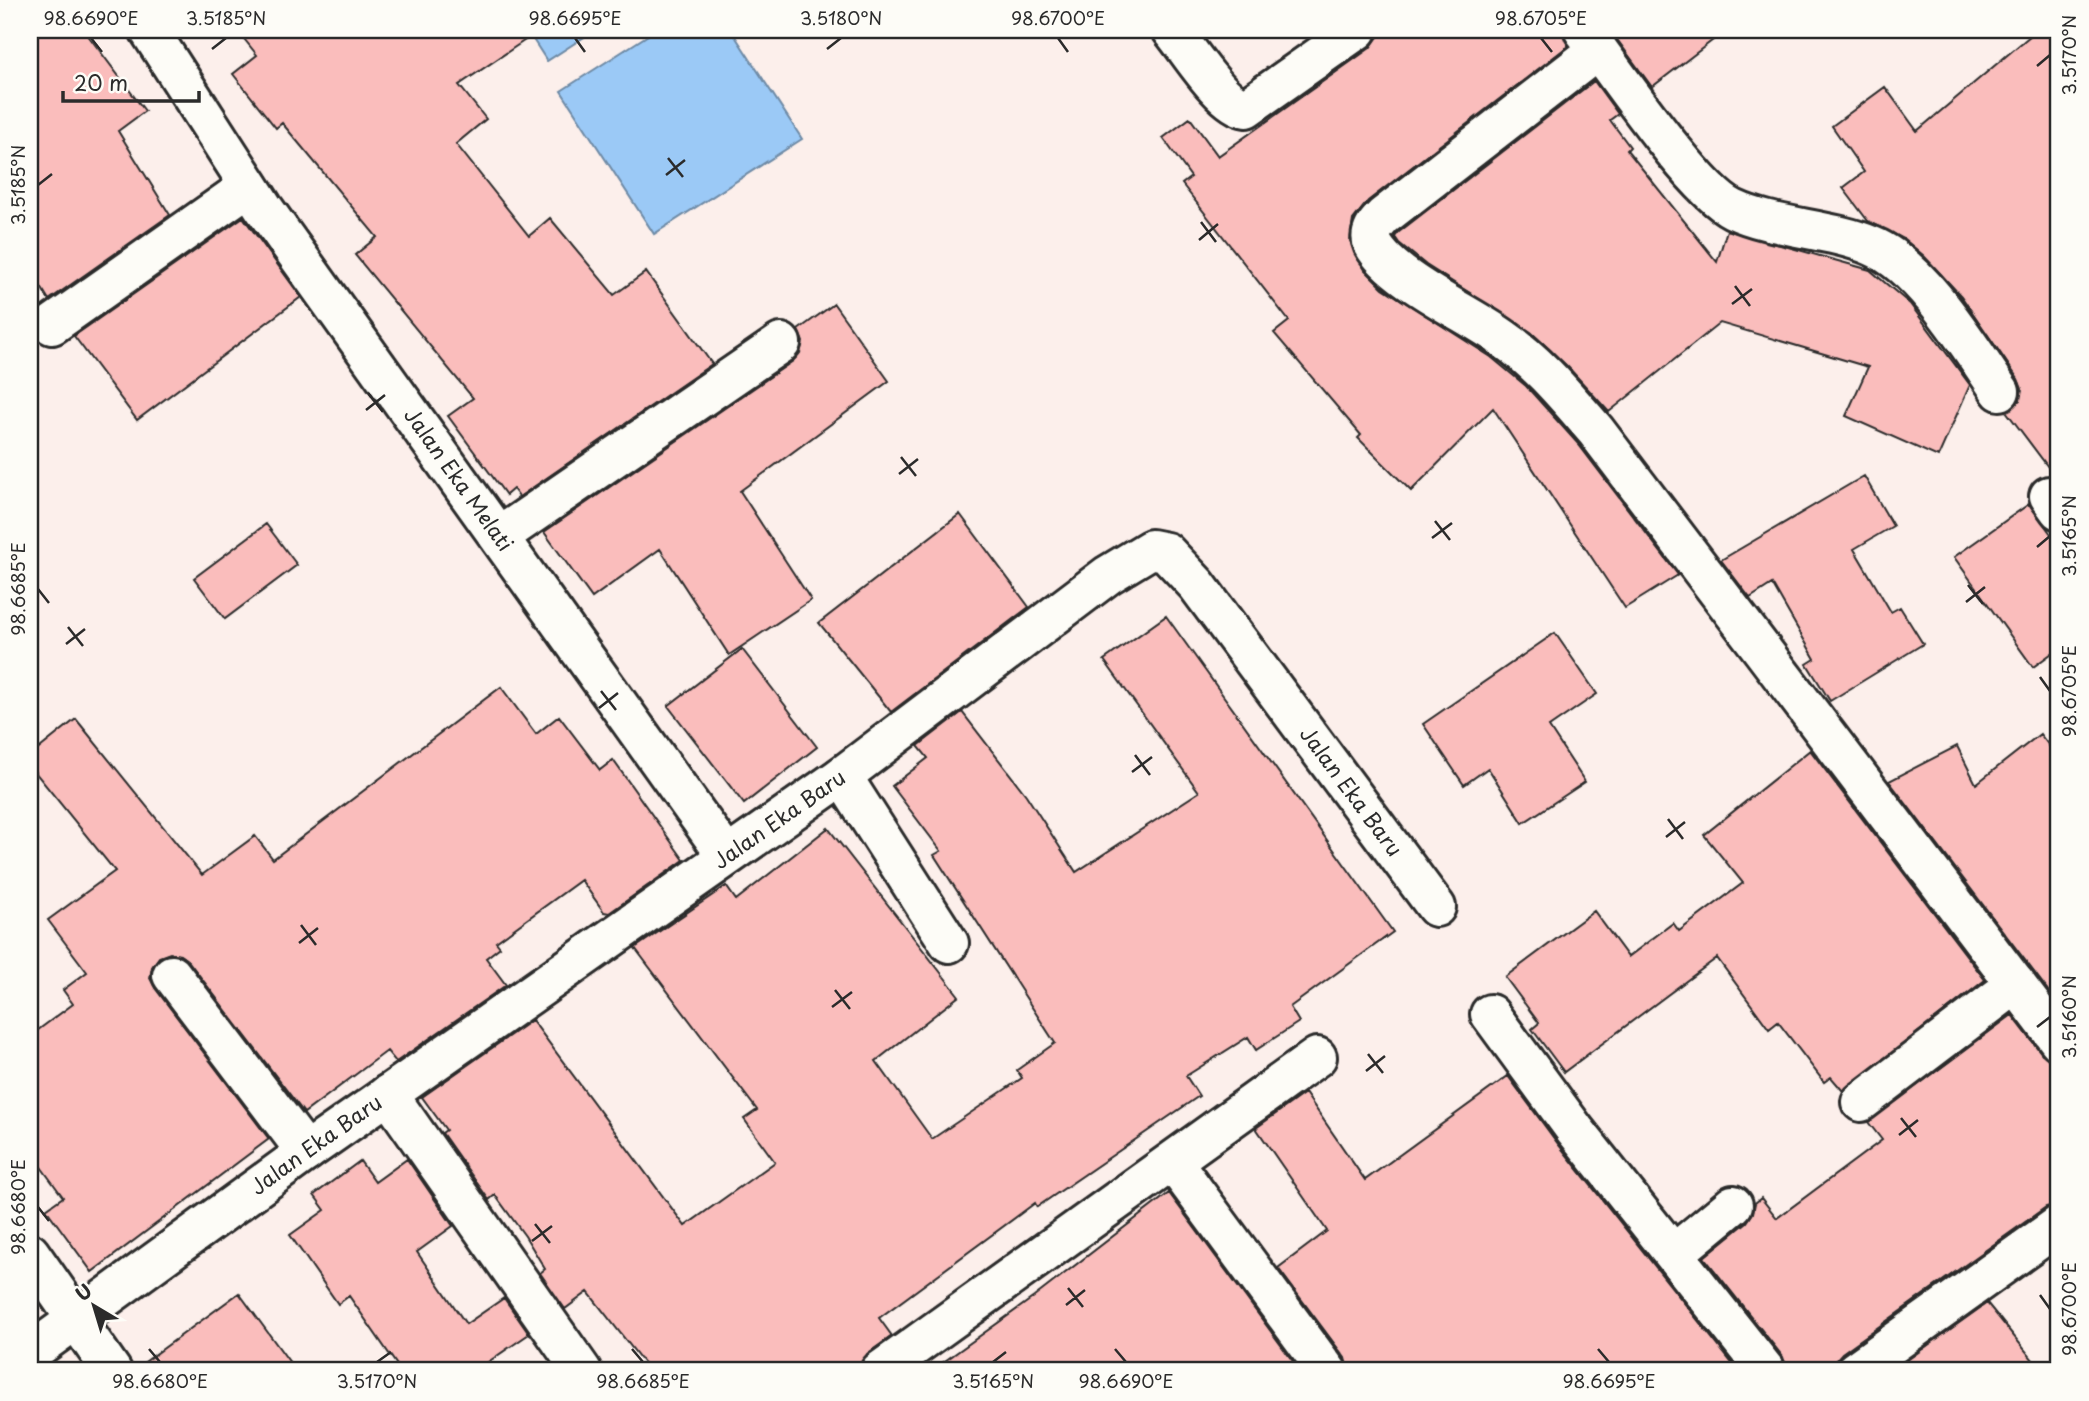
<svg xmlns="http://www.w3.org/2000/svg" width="2089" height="1401" viewBox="0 0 2089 1401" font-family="'Playpen Sans',sans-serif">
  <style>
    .water { fill: #9bc9f6; stroke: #6e8aa5; stroke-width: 2 }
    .building { fill: #fabdbc; stroke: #2b2b2b; stroke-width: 2 }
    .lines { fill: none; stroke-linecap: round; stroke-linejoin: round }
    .minor-casing { stroke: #2b2b2b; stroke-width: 44 }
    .minor { stroke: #fdfcf7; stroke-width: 38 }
    .ticks { fill: none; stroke: #2b2b2b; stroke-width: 2.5 }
    .labels { text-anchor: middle; stroke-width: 5; stroke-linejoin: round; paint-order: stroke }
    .street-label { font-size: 21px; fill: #2b2b2b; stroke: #fdfcf7 }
    .neatline { fill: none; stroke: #2b2b2b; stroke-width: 2.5 }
    .ticks-label { font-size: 18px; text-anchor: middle; fill: #2b2b2b }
  </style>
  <rect width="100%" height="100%" fill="#fcefeb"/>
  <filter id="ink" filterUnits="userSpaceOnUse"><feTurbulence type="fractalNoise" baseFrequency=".0143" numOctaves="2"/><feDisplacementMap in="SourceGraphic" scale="14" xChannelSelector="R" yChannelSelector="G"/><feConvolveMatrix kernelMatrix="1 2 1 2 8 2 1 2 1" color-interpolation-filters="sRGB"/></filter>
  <g filter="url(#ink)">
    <path class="water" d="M527,30H595L547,61Z
      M656,30H731L802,139L654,234L561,91Z"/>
    <path class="building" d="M30,30H84L145,111L118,131L170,215L49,300L30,269Z
      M237,30H540L459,85L486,119L456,144L529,236L550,218L614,295L646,272L712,364L519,497L513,489L506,495L448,416L473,398L355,255L377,237L282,123L276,128L233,74L257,55Z
      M1383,30H1563L1568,46L1368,201L1353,220L1350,241L1365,270L1383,288L1491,357L1526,386L1579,445L1678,575L1625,608L1493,408L1411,491L1358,438L1361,435L1274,333L1289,321L1182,184L1191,177L1163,138L1190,118L1218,156L1370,48Z
      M1610,30H1726L1652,87Z
      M2037,30H2059V477L2054,475L2006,411L2020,400L2022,389L2018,379L1961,296L1924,256L1904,239L1868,221L1843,188L1864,172L1832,126L1885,87L1917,131Z
      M1594,81L1618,114L1610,120L1630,147L1627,150L1717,262L1727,230L1870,270L1910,304L1970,385L1938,457L1846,416L1868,367L1720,323L1609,412L1568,367L1531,332L1426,265L1399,243L1395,237L1399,232Z
      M243,217L301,297L137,420L74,336Z
      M834,304L889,381L740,491L811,600L729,655L660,549L592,598L544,532L793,361L800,353L803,342L798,330Z
      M1864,476L1893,526L1854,549L1891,612L1900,607L1923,644L1830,701L1807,664L1815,659L1772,584L1750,598L1721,560Z
      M2029,504L2059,545V648L2033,667L1954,557Z
      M960,514L1029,607L891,712L819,623Z
      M266,524L297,565L225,619L194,578Z
      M1166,616L1393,932L1290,1007L1299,1022L1256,1050L1248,1037L1186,1076L1199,1096L1037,1207L1035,1203L879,1318L892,1336L867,1354L858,1371H650L588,1292L565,1309L540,1273L545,1269L525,1236L495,1195L489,1200L442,1133L446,1130L422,1097L532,1020L685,1226L775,1162L744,1119L757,1110L635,948L726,886L736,900L828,828L959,996L876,1061L932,1139L1022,1078L1017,1070L1055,1043L934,855L941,851L892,786L928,758L918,746L962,712L1026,795L1076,872L1199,792L1104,660Z
      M1555,633L1597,694L1549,727L1585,782L1523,823L1488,768L1464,785L1423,724Z
      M742,649L817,747L744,804L668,706Z
      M501,687L536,734L559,716L600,770L613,760L684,860L609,913L604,912L581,880L496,942L500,947L486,958L506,985L396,1062L387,1051L304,1113L189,962L180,955L170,953L159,957L152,967L150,978L155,988L269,1139L92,1272L46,1209L63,1197L30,1152V1036L73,1004L63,990L87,972L48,920L115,871L30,766V756L76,719L202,875L255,836L273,859Z
      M2040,734L2059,759V1005L1889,781L1957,746L1976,784Z
      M1810,750L1985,980L1843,1091L1831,1077L1824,1082L1778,1022L1769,1029L1717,958L1564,1072L1532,1029L1539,1023L1505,977L1594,911L1628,957L1673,923L1679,931L1743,883L1704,835Z
      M2012,1015L2042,1054L2059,1062V1204L2046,1207L1842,1353L1835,1361L1833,1371H1787L1783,1357L1704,1257L1747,1222L1753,1213L1755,1203L1761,1198L1777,1218L1882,1140L1868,1122Z
      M1508,1076L1558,1144L1738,1371H1348L1345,1358L1278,1268L1327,1231L1256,1128L1305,1093L1365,1180Z
      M407,1159L453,1226L417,1252L466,1324L504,1298L529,1334L475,1371H401L349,1296L338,1304L290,1235L325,1210L314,1195L360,1161L375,1182Z
      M1169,1193L1300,1371H931L1034,1297Z
      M239,1293L296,1371H134V1370Z
      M1987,1303L2042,1371H1892Z"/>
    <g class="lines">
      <g class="minor-casing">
        <g id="minor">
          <path id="s1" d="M149,30L263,207L726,855"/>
          <path d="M1172,30C1188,49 1222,105 1246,108L1357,30"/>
          <path d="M1584,31C1614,70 1695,191 1733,209C1773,228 1830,228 1872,246C1921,266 1970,347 2000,391"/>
          <path d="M1598,50L1384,216C1376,224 1368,233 1373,244C1391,279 1472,315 1504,339C1539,363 1568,399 1596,431L2059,1041"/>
          <path d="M52,325L249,186"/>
          <path d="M2049,496L2059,510"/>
          <path d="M500,536L781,343"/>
          <path d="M842,776L949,943"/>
          <path d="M172,975L306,1152"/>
          <path d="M1490,1014L1575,1130L1766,1371"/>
          <path d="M388,1094L582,1371"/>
          <path d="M1861,1102L2016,984"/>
          <path d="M1173,1162L1327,1371"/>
          <path d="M30,1253L112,1371"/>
          <path d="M1675,1253L1733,1205"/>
          <path id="s2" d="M30,1353L306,1152L842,776L1108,575L1151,549L1166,552L1197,585L1436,907"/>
          <path d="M880,1371L1317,1057"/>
          <path d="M1855,1371L2059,1225"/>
        </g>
      </g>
      <use href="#minor" class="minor"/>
    </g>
  </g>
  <path class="ticks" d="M91,38L102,52M575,38L585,52M1058,38L1068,52M1541,38L1552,52M212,49L226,38M827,49L841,38M2037,66L2050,55M668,158L683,177M666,175L685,160M38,185L52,174M1201,222L1216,242M1199,240L1218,224M1735,286L1750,306M1732,304L1752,289M368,393L383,412M366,410L385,395M901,457L916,476M899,474L918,459M1435,521L1450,540M1432,538L1452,523M2037,547L2050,536M1968,585L1983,604M38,589L49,603M1966,602L1985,587M68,627L83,646M66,644L85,629M2040,677L2050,691M601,691L616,710M599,708L618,693M1135,755L1150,775M1132,772L1152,757M1668,819L1683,839M1666,837L1685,822M301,925L316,945M299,943L318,928M835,990L850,1009M832,1007L852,992M2037,1027L2050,1017M1368,1054L1383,1073M1366,1071L1385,1056M1901,1118L1916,1137M1899,1135L1918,1120M38,1207L49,1221M535,1224L550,1243M532,1241L552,1226M1068,1288L1083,1307M2040,1295L2050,1309M1066,1305L1085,1290M149,1349L160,1362M632,1349L643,1362M1115,1349L1126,1362M1598,1349L1609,1362M377,1362L391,1352M993,1362L1006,1352"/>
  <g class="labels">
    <g class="street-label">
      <text dy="7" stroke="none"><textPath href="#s1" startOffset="546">Jalan Eka Melati</textPath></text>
      <text dy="7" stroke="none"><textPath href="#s2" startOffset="1698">Jalan Eka Baru</textPath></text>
      <text dy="7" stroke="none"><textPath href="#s2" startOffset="920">Jalan Eka Baru</textPath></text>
      <text dy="7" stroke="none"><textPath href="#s2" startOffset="354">Jalan Eka Baru</textPath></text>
    </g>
  </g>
  <rect width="2089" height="1401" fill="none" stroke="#fdfcf7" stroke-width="77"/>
  <g transform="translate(94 1306) rotate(322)" stroke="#fdfcf7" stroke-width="5" paint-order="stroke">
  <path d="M0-5L12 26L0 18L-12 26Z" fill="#2b2b2b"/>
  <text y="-10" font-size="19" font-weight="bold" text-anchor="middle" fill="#2b2b2b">U</text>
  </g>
  <path d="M63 91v10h136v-10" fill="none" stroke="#2b2b2b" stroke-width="3.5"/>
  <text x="74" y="91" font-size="21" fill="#2b2b2b" stroke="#fdfcf7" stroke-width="5" paint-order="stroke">20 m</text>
  <rect x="38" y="38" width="2012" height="1324" class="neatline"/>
  <g class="ticks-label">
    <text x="91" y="25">98.6690°E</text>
    <text x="226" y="25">3.5185°N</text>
    <text x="575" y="25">98.6695°E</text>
    <text x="841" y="25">3.5180°N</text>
    <text x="1058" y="25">98.6700°E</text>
    <text x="1541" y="25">98.6705°E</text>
    <text transform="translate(2070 55) rotate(-90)" y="6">3.5170°N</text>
    <text transform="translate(19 185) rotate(-90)" y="6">3.5185°N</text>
    <text transform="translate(2070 536) rotate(-90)" y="6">3.5165°N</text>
    <text transform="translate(19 589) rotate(-90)" y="6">98.6685°E</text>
    <text transform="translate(2070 691) rotate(-90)" y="6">98.6705°E</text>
    <text transform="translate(2070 1017) rotate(-90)" y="6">3.5160°N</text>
    <text transform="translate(19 1207) rotate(-90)" y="6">98.6680°E</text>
    <text transform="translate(2070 1309) rotate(-90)" y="6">98.6700°E</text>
    <text x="160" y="1388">98.6680°E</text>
    <text x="377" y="1388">3.5170°N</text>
    <text x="643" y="1388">98.6685°E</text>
    <text x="993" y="1388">3.5165°N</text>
    <text x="1126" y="1388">98.6690°E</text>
    <text x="1609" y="1388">98.6695°E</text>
  </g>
</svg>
